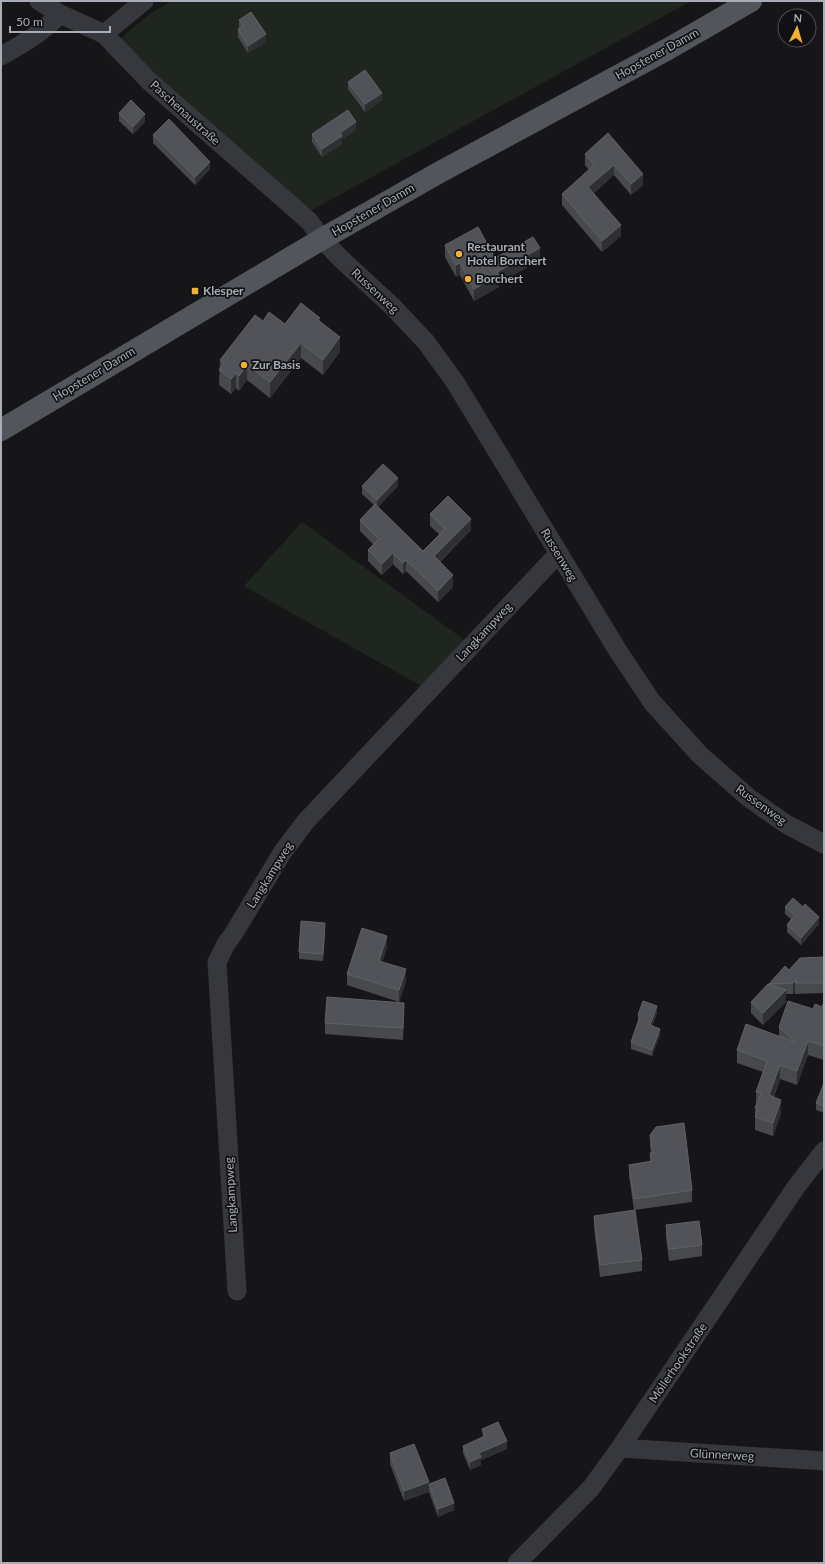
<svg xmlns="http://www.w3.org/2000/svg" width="825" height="1564" viewBox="0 0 825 1564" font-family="Lato,sans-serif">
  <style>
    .green { fill: #1e261f }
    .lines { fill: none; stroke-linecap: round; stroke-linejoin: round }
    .minor { stroke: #37383d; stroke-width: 19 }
    .major { stroke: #53555c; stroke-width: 22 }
    .wall { fill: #47494d }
    .shaded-wall { fill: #2f3033 }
    .building { fill: #525359; stroke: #5f6168 }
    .poi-dot { fill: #f2b134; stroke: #111113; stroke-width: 1.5 }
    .labels { text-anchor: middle; stroke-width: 3.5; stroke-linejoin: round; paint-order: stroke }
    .street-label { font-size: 12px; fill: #a8adb8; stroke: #111113 }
    .poi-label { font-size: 12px; font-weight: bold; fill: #a8adb8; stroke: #111113; text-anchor: start }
  </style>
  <rect width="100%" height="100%" fill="#161618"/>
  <path class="green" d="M172,1H691L294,220L192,131L105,51L151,13Z
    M302,522L466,641L423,687L244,586Z"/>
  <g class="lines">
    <path class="minor" d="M39,1L60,14L104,34L149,81L309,221L322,239L340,258L392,306L426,342L455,382L618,651L652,702L700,755L749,798L786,824L824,844
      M104,34L144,1
      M1,56C23,44 43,32 60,14
      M237,1291L217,962L226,944L234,933L282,853L306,821L558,554
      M620,1448L824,1461
      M517,1563L591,1488L620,1448L796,1187L824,1151"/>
    <path class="major" d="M1,430L322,239L440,172L668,49L751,1"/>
  </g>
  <path class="wall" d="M239,20L266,42L248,53L238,37V29L239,28Z
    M348,82L382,100L365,112L348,89Z
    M119,113L145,122L133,134L119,121Z
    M356,130L342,139V144L322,157L312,142V134Z
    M608,133L643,185L631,195L614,175L593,194L621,236L602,252L562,205V194L589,170L585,165V154Z
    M153,135L210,169L195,185L153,143Z
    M445,245L495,258L540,260L499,283V287L474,301L460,275L456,277L445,257Z
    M263,321L285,324L320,321L340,352L323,375L301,358L270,398L247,380L239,391L236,388L231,394L219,385L220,360Z
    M362,486H398L378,507L423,551L440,535L430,526V514L471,530L440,562L453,587L438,602L406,571L403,574L393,564L382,575L368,561V550L373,544L360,531V520L374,505L362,494Z
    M785,907L819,924L801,945L787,932V925L791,919L785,914Z
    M325,931L323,961L299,959V952Z
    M387,947L382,962L406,981L399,1002L347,985V974Z
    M824,957V993L795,994V991L793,994H786V1002L763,1025L751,1013V1002L769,984L789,970Z
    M824,1002V1060L808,1055L797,1085L780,1079L774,1097L781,1113L773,1136L755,1130V1108L756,1105V1092L763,1072L737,1063V1050L779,1036V1027L813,1009L822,1007Z
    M657,1013L652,1026L660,1035L652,1056L631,1049V1042L638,1022V1015Z
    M404,1014L403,1040L325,1034V1023Z
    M824,1083V1113L816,1110V1103Z
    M650,1135L692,1190V1202L634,1210L629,1176V1165L650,1161V1153H651L650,1146Z
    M594,1216L642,1260V1271L600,1277L594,1227Z
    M666,1225L702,1245V1256L669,1261L666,1237Z
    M482,1429L507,1449L481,1460V1465L470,1470L463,1453V1446L483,1438Z
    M390,1453L429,1484L454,1510L438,1517L429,1492L404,1501L390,1464Z"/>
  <path class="shaded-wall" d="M266,34V42L248,53V46Z
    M382,93V100L365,112V104Z
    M145,114V122L133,134V127Z
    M356,122V130L342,139V144L322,157V149L340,133Z
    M210,162V169L195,185V177Z
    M614,165V175L588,198V187Z
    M643,174V185L631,195V184Z
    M621,225V236L602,252V241Z
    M540,248V260L499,283V287L474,301V289L497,272Z
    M460,263V275L456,277V265Z
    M340,337V352L323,375V360Z
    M301,343V358L270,398V382Z
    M247,365V380L239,391V376Z
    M236,373V388L231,394V379Z
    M398,478V486L377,508V500Z
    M471,519V530L434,567V556Z
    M393,553V564L382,575V564Z
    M406,560V571L403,574V563Z
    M453,575V587L438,602V591Z
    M819,917V924L801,945V938Z
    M325,923V931L323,961V954Z
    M387,936V947L379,972V961Z
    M406,969V981L399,1002V990Z
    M797,979L795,983V991L793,994V983Z
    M786,990V1002L763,1025V1013Z
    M404,1003V1014L403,1040V1028Z
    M657,1006V1013L650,1032V1025Z
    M660,1029V1035L652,1056V1050Z
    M808,1041V1055L797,1085V1071Z
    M780,1065V1079L769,1109V1095Z
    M781,1100V1113L773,1136V1123Z
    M507,1441V1449L481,1460V1465L470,1470V1462L479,1453Z
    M429,1482V1492L404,1501V1491Z
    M454,1503V1510L438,1517V1509Z"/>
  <path class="building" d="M251,12L266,34L248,46L238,29L243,26L239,20Z
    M365,70L382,93L365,104L348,82Z
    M131,100L145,114L133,127L119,113Z
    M348,110L356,122L340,133L342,136L322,149L312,134Z
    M169,119L210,162L195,177L153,135Z
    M608,133L643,174L631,184L614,165L588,187L621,225L602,241L562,194L594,165L585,154Z
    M478,227L495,258L533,237L540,248L497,272L499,275L474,289L460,263L456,265L445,245Z
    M301,303L320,318L318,320L340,337L323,360L301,343L270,382L247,365L239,376L236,373L231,379L219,370L224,363L220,360L255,315L263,321L269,312L285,324Z
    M383,464L398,478L377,500L362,486Z
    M448,496L471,519L434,556L453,575L438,591L406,560L403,563L393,553L382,564L368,550L379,539L360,520L375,504L423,551L445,529L430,514Z
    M793,898L803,907L805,904L819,917L801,938L787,925L795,915L785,907Z
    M301,921L325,923L323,954L299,952Z
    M362,928L387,936L379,961L406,969L399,990L347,974Z
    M824,957V983H795L797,979L793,983L769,984L785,966L789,970L800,958Z
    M768,984L786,990L763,1013L751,1002Z
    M327,997L404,1003L403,1028L325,1023Z
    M643,1001L657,1006L650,1025L660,1029L652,1050L631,1042L640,1016L638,1015Z
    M788,1001L813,1009L815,1004L822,1007L824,1002V1046L808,1041L797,1071L780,1065L769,1095L781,1100L773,1123L755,1117L758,1109L755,1108L761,1093L756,1092L767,1061L737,1050L746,1024L795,1042L779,1027Z
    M824,1083V1106L816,1103Z
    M684,1123L692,1190L634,1199L629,1165L652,1161L650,1153H653L650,1135L656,1127Z
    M635,1210L642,1260L600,1265L594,1216Z
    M699,1221L702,1245L669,1249L666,1225Z
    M498,1422L507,1441L479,1453L481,1457L470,1462L463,1446L485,1436L482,1429Z
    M414,1444L429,1482L404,1491L390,1453Z
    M445,1478L454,1503L438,1509L429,1484Z"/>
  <g class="poi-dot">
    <circle cx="459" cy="254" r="4"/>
    <circle cx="468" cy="279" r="4"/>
    <rect x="191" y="287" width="8" height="8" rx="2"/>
    <circle cx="244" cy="365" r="4"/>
  </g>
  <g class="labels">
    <g class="street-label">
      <text transform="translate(657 54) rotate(-29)" y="4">Hopstener Damm</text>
      <text transform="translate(185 113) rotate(42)" y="4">Paschenaustraße</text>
      <text transform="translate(373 210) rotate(-30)" y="4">Hopstener Damm</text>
      <text transform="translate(375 291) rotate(43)" y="4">Russenweg</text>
      <text transform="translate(94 374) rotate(-31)" y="4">Hopstener Damm</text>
      <text transform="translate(559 555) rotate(59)" y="4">Russenweg</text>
      <text transform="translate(484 632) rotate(-47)" y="4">Langkampweg</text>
      <text transform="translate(761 805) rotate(36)" y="4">Russenweg</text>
      <text transform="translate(270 875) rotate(-58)" y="4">Langkampweg</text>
      <text transform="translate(231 1195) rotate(-93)" y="4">Langkampweg</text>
      <text transform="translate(678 1363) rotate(-56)" y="4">Möllerhookstraße</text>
      <text transform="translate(722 1455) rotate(3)" y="4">Glünnerweg</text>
    </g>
    <g class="poi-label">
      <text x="467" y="251">Restaurant<tspan x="467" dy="14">Hotel Borchert</tspan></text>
      <text x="476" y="283">Borchert</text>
      <text x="203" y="295">Klesper</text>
      <text x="252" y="369">Zur Basis</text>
    </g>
  </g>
  <rect width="825" height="1564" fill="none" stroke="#a8adb8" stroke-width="4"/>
  <g transform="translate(797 28) rotate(5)"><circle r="19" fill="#111113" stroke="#4d4f55"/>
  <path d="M0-3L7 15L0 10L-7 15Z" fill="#f2b134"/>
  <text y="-6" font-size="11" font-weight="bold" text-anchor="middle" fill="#a8adb8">N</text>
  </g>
  <path d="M10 26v6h100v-6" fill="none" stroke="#a8adb8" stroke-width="2"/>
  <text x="16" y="26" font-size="12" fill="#a8adb8" stroke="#111113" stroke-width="3" paint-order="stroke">50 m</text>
</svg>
